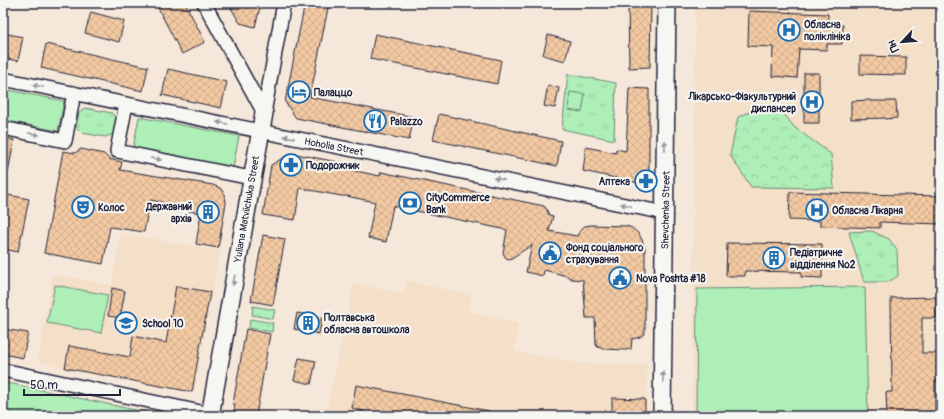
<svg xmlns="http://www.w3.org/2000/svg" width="944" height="419" viewBox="0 0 944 419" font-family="Pangolin,sans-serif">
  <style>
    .built { fill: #f4dfc9 }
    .grass { fill: url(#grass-tufts); stroke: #688879 }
    .forest { fill: url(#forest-crowns); stroke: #688879 }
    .park { fill: #aeeeb7; stroke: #688879 }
    .building { fill: url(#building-cross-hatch); stroke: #22223b }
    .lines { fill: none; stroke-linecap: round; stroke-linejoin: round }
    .minor-casing { stroke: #22223b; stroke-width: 16 }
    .tertiary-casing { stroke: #22223b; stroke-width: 20 }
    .minor { stroke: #f6f6f2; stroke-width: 13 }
    .tertiary { stroke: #f6f6f2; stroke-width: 17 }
    .oneway { fill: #9797a0 }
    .labels { text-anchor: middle; stroke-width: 4; stroke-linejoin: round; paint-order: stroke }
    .poi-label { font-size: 10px; font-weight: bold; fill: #22223b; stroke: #f6f6f2; text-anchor: start }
    .street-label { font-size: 10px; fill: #22223b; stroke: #f6f6f2 }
  </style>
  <defs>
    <pattern id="grass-tufts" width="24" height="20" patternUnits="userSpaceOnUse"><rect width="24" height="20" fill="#aeeeb7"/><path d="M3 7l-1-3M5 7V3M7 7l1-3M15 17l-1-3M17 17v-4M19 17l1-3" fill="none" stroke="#95cc9e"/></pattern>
    <pattern id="forest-crowns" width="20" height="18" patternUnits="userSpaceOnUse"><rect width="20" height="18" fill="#aeeeb7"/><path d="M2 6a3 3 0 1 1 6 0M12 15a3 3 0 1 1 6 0" fill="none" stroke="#95cc9e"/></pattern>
    <pattern id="building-cross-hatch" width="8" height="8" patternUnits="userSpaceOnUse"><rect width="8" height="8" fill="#f2c9a2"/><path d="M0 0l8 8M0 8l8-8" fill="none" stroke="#cfac8c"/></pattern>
  </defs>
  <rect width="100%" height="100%" fill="#f5e8da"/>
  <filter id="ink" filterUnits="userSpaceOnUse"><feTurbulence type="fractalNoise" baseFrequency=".025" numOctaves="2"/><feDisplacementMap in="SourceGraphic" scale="8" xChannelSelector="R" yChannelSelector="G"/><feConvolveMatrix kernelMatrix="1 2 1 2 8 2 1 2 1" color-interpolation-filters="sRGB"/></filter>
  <g filter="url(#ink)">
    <path class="built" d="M695,3H941V416H692Z
      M121,233L220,251L194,393L64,369V367L38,361L53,274L112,285Z
      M407,281L472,295L468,312L518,323L515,351L578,363L647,364L646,416H325L354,283L403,294Z"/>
    <path class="grass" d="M568,74L616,83L614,140L562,129Z
      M85,108L112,113L116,119L114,134L105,137L82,133L76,127L79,113Z
      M872,231L889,239L897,250L898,276L888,282H864L849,232Z
      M253,306L275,310L273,319L252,315Z
      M250,319L273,323L272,332L249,328Z"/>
    <path class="forest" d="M760,107L781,110L794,127L831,154L834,188L751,187L730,155L738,117Z"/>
    <path class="park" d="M3,89L64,101L58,131L3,120Z
      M570,92L585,94L582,112L568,110Z
      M139,117L239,136L233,168L133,148Z
      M55,285L108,295L101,333L47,323Z
      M865,287L868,416H696L697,289Z
      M3,382L164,416H22L3,412Z"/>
    <path class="building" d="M167,3H185L205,42L182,54L158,8Z
      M228,3H261L255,27L240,23Z
      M305,3H329L310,97L414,117L409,140L296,118L285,102Z
      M628,3H651L650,67L629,68Z
      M749,11L828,14V25H843L842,44H827V50L799,49L797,78L772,76L773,47L748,46Z
      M91,12L124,21L119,42L85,33Z
      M3,33L23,37L18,61L3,58Z
      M375,34L501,60L497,84L370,59Z
      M548,35L570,41L565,61L543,55Z
      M46,44L148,67L143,91L41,68Z
      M860,56L906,57V75L860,74Z
      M168,69L227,82L221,108L162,95Z
      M804,73H819V123H804Z
      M548,85L559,88L555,108L544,106Z
      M629,88L649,89V180L644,184L583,171L586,147L616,153V149L626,151Z
      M870,100V101H896L897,118L885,119V118L851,119V101Z
      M439,114L561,141L557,166L433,140Z
      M3,137L14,140L8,173H3Z
      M81,149L104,154L109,159L122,162L120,170L213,185L220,188L225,194L226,203L218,248L196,244L201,213L183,210V206L150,200L144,232L110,227L103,264L44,253L63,151L75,153Z
      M291,153L348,164L351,170L380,176L381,172L544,206L546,208L549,215L553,216L549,231L577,236L581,229L585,226L591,225L627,226L632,228L639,234L642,240L645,248V331L644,334L640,337L632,339L631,349L626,350L603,349L598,347L596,345L595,318H586L583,280L572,279L567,276L544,270L543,276L526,272L532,245L510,259L506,258L503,253L507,230L393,206L386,242L368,238L375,202L346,196H341L300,188L295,220L263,215L271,165Z
      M790,192L941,196V224L880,222V228L820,226V221L789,220Z
      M3,194L29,199L18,252L3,249Z
      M263,235L285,239L273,305L251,301Z
      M727,243L822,244V278L801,277V272L745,271V276H726Z
      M176,286L210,292L192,392L65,368L69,346L130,357L133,336L166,343Z
      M112,288L125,291L120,318L108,316Z
      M936,297V318H922V353H941V381H935V416H887L886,392H892L891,298Z
      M297,313L322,317L319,334L294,329Z
      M3,329L28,333L23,358L3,354Z
      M246,329L270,334L256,416H233L235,405L233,404Z
      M299,358L316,361L311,384L294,380Z
      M356,385L489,411L488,416H362L363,411L352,408Z
      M612,398L645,399V416H612Z"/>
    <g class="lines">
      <g class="minor-casing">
        <path id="minor" d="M204,3L264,113
          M3,79L665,213
          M126,104L117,151L251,178
          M264,113L284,3
          M3,128L65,141L74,93
          M3,370L210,414"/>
      </g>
      <g class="tertiary-casing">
        <path id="tertiary" d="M210,416L264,113
          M662,416L667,3"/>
      </g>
      <use href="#minor" class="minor"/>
      <use href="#tertiary" class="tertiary"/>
    </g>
    <defs><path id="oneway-solid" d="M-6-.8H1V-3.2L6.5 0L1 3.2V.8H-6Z"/></defs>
    <g class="oneway">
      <use href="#oneway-solid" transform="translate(38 86) rotate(-168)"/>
      <use href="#oneway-solid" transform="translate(222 123) rotate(-169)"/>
      <use href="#oneway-solid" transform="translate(34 134) rotate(11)"/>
      <use href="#oneway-solid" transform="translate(289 137) rotate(-169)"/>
      <use href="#oneway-solid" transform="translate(665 146) rotate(-89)"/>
      <use href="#oneway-solid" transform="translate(156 159) rotate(11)"/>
      <use href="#oneway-solid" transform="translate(499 179) rotate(-169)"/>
      <use href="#oneway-solid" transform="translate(626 205) rotate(-168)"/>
      <use href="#oneway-solid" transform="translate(234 280) rotate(100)"/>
      <use href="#oneway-solid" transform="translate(663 377) rotate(-89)"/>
    </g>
  </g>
  <defs>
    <g id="hospital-ring" transform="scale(1.15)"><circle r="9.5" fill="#f6f6f2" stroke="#1f6fb2" stroke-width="1.5"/><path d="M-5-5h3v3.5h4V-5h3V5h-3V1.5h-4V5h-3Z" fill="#1f6fb2"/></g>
    <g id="hotel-ring" transform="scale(1.15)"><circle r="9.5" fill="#f6f6f2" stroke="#1f6fb2" stroke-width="1.5"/><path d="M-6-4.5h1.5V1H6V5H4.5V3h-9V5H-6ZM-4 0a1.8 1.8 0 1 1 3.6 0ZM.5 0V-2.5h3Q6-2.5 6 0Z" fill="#1f6fb2"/></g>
    <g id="restaurant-ring" transform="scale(1.15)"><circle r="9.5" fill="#f6f6f2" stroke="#1f6fb2" stroke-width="1.5"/><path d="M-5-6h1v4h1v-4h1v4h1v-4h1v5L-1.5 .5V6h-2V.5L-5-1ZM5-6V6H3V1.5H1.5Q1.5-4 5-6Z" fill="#1f6fb2"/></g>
    <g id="pharmacy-ring" transform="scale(1.15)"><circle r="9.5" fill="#f6f6f2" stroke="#1f6fb2" stroke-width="1.5"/><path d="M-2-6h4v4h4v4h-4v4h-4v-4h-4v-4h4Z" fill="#1f6fb2"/></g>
    <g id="bank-ring" transform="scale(1.15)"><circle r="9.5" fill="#f6f6f2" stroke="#1f6fb2" stroke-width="1.5"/><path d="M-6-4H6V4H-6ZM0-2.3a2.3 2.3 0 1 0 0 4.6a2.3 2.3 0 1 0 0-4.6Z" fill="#1f6fb2"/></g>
    <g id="theatre-ring" transform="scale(1.15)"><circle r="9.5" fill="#f6f6f2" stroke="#1f6fb2" stroke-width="1.5"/><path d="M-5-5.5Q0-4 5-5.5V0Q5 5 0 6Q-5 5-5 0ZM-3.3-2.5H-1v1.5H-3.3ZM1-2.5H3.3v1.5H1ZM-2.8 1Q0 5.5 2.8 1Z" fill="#1f6fb2"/></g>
    <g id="building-ring" transform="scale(1.15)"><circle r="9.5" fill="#f6f6f2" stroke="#1f6fb2" stroke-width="1.5"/><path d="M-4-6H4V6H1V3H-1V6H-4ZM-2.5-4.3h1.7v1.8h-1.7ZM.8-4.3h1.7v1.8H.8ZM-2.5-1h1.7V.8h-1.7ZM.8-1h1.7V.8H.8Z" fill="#1f6fb2"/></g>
    <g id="civic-ring" transform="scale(1.15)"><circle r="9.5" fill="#f6f6f2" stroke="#1f6fb2" stroke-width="1.5"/><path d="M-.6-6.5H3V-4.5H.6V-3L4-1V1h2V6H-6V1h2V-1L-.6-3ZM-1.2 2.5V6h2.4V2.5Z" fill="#1f6fb2"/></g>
    <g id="school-ring" transform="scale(1.15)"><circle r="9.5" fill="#f6f6f2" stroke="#1f6fb2" stroke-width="1.5"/><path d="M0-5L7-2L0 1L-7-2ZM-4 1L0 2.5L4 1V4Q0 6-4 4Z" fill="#1f6fb2"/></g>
  </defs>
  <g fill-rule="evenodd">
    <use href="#hospital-ring" x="789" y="30"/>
    <use href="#hotel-ring" x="299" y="92"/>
    <use href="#hospital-ring" x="812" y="102"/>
    <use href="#restaurant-ring" x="375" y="121"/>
    <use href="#pharmacy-ring" x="291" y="165"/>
    <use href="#pharmacy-ring" x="646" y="181"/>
    <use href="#bank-ring" x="410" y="203"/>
    <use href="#theatre-ring" x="83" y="207"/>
    <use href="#hospital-ring" x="817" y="210"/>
    <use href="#building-ring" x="208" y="212"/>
    <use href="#civic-ring" x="550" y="253"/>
    <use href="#building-ring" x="774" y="258"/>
    <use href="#civic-ring" x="620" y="278"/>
    <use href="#school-ring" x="126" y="323"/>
    <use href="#building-ring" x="308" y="323"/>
  </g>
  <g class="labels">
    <g class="poi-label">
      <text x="804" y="28">Обласна<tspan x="804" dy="12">поліклініка</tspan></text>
      <text x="314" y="96">Палаццо</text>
      <text x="796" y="100" text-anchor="end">Лікарсько-Фізкультурний<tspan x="796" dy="12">диспансер</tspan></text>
      <text x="390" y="125">Palazzo</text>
      <text x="306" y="169">Подорожник</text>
      <text x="630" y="185" text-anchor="end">Аптека</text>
      <text x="426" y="201">CityCommerce<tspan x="426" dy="12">Bank</tspan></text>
      <text x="192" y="210" text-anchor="end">Державний<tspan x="192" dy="12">архів</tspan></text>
      <text x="98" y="211">Колос</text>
      <text x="832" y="214">Обласна Лікарня</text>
      <text x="566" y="251">Фонд соціального<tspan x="566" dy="12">страхування</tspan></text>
      <text x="790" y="256">Педіатричне<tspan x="790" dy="12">відділення №2</tspan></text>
      <text x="636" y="282">Nova Poshta #18</text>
      <text x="324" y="321">Полтавська<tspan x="324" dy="12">обласна автошкола</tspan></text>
      <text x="142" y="327">School 10</text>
    </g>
    <g class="street-label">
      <text transform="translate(334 146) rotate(11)" y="4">Hoholia Street</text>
      <text transform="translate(246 209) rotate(-80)" y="4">Yuliana Matviichuka Street</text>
      <text transform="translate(665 210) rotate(-89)" y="4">Shevchenka Street</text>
    </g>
  </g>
  <rect width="944" height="419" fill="none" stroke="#f6f6f2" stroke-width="16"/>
  <rect x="8" y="8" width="928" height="403" fill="none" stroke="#22223b" stroke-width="1.5" filter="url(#ink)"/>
  <g transform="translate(902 42) rotate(244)" stroke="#f6f6f2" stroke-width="3" paint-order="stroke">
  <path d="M0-3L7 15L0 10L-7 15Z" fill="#22223b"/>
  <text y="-6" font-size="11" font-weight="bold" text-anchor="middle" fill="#22223b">Пн</text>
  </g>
  <path d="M24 389v6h96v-6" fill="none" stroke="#22223b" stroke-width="2"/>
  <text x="30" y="389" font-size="12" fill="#22223b" stroke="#f6f6f2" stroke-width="3" paint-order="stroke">50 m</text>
</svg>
